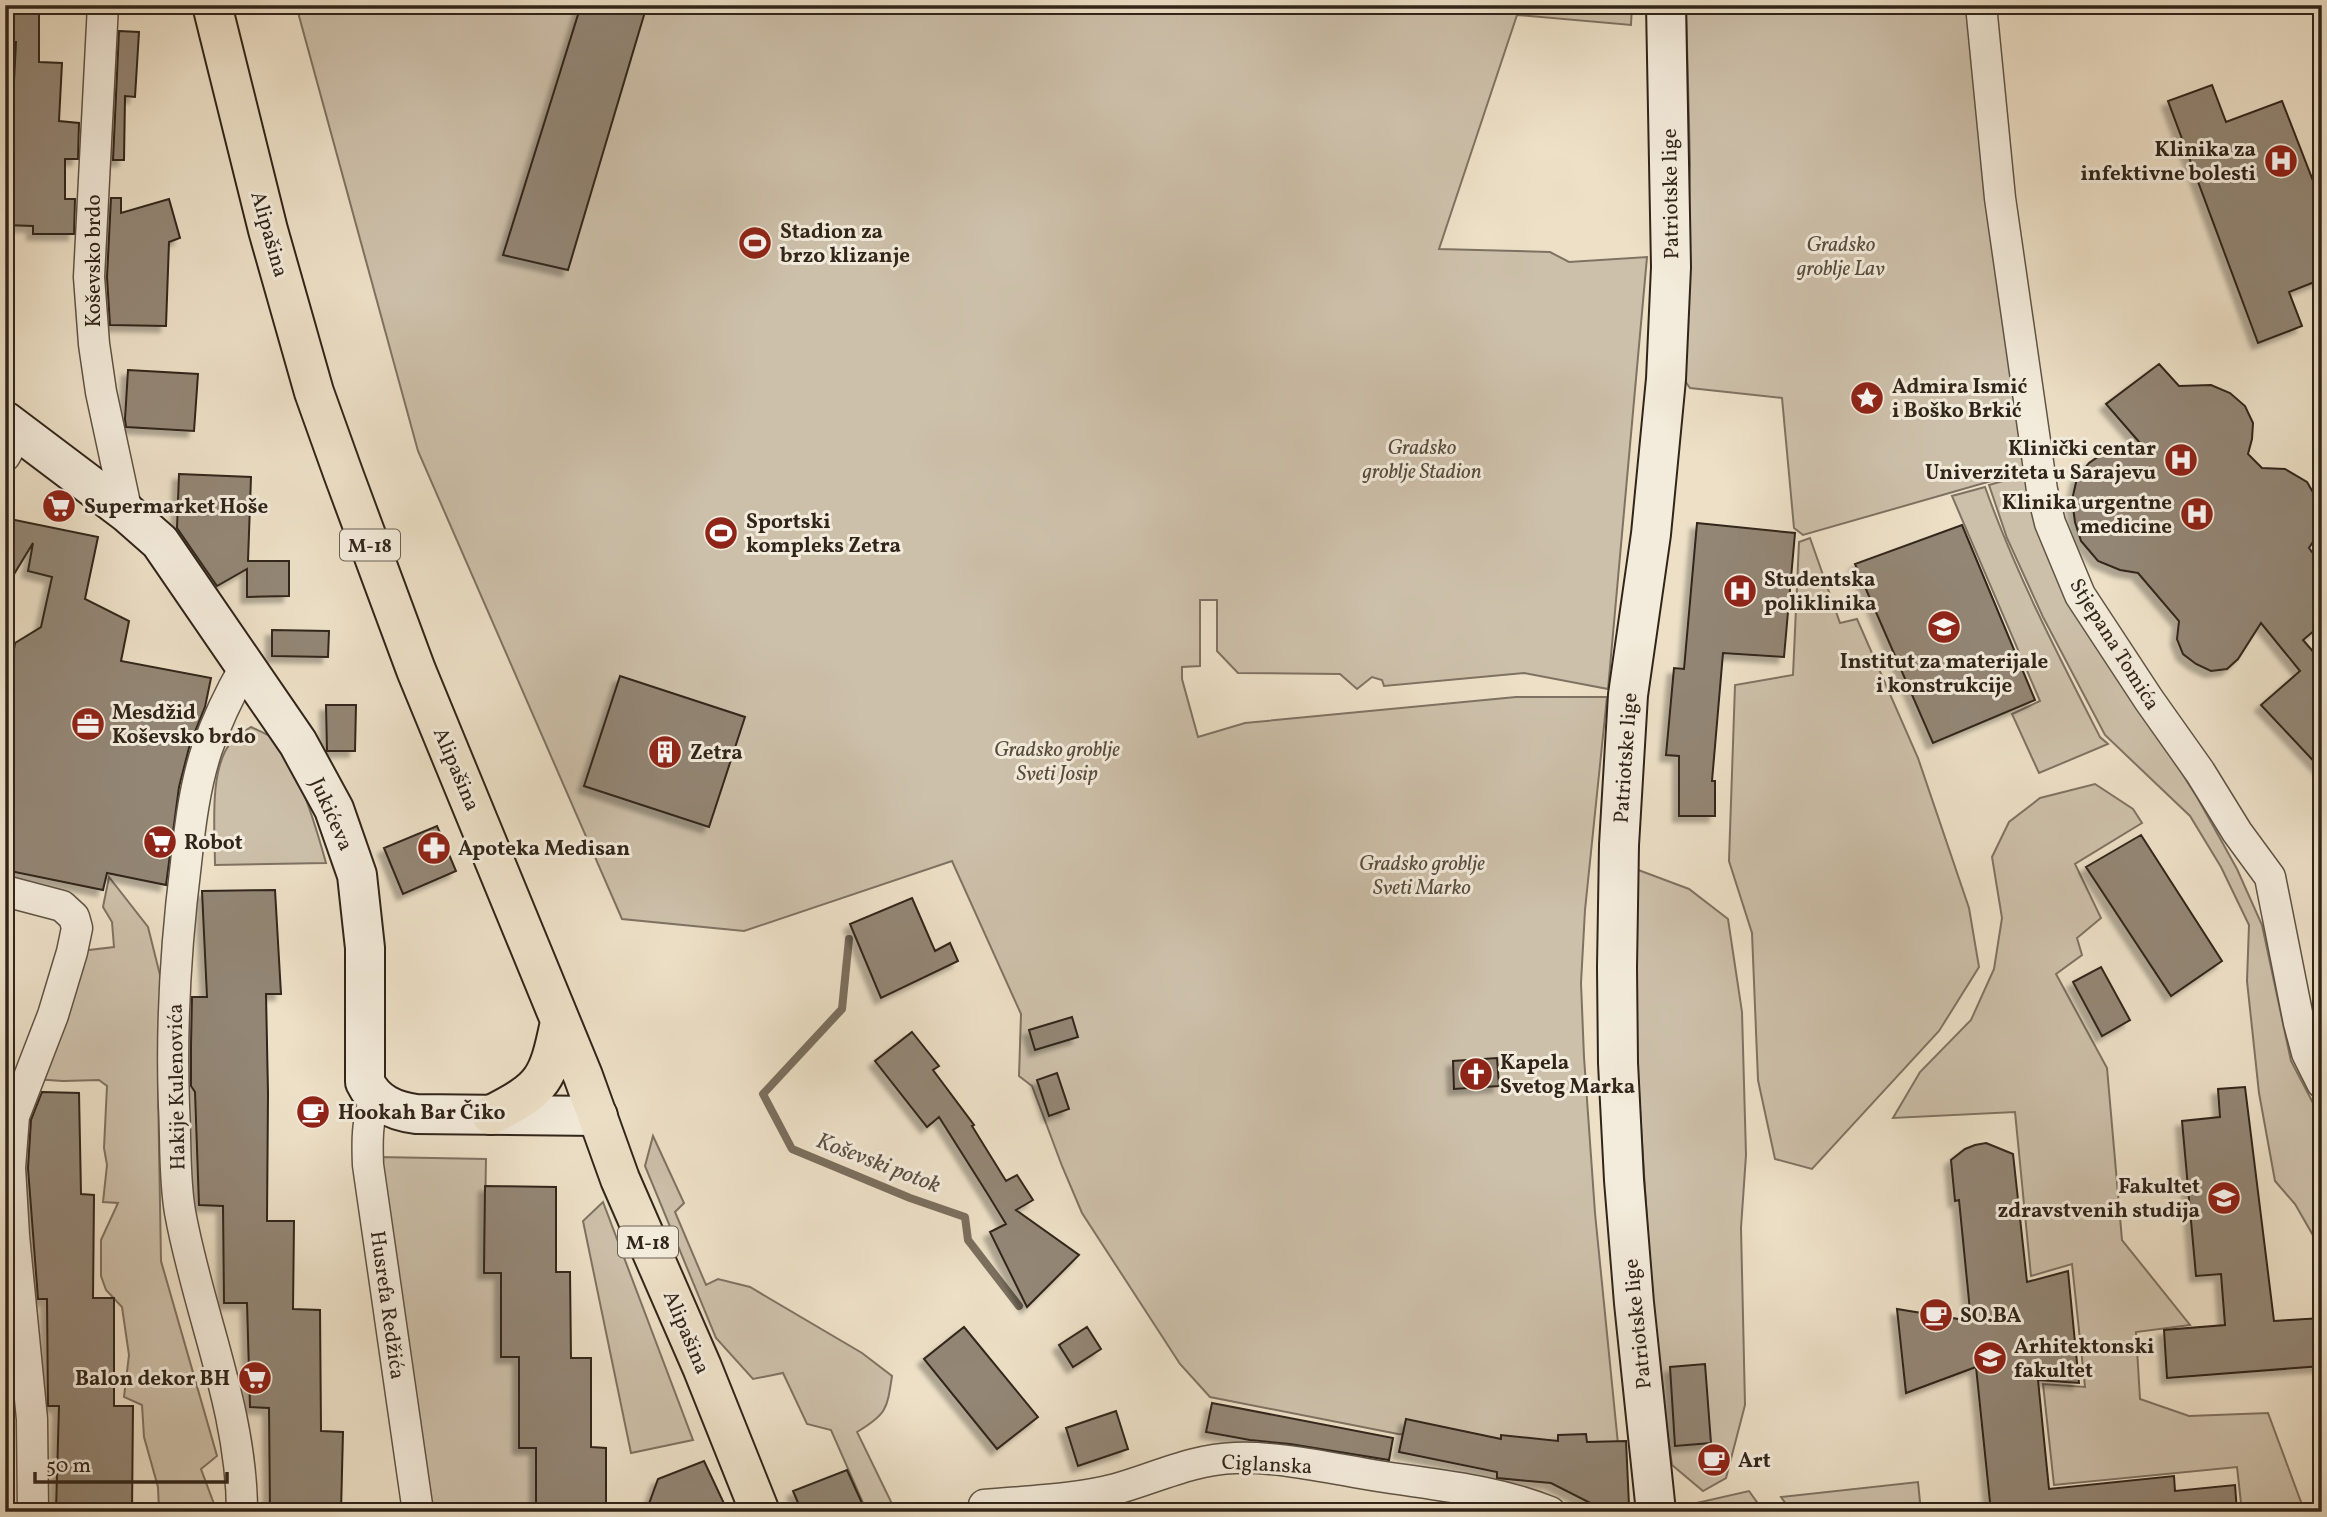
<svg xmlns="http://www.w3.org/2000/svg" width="2327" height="1517" viewBox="0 0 2327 1517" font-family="Vollkorn,serif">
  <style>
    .green { fill: #cdc0aa; stroke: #7f7262; stroke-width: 2 }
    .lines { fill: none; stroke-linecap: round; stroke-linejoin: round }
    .stream { stroke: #7b6f5e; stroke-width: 8 }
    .building { fill: #938674; stroke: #31251a; stroke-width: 2; filter: url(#shadow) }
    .street-casing { stroke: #605445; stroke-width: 33 }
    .secondary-casing { stroke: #31251a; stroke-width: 42 }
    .primary-casing { stroke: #31251a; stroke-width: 42 }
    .street { stroke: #f3ebdb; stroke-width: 30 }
    .secondary { stroke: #f3ebdb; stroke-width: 38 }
    .primary { stroke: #ede0c7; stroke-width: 38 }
    .labels { text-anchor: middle; stroke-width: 6; stroke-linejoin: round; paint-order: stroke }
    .shield { fill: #f3ebdb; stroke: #6b6054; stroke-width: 2 }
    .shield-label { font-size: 19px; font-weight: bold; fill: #31251a }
    .poi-label { font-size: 21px; font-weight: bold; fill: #31251a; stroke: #f3ebdb; text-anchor: start }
    .street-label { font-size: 21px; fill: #31251a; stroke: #f3ebdb }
    .park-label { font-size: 21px; font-style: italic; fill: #584c3e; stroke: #f3ebdb }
    .water-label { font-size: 23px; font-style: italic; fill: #5c5042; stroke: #f3ebdb }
  </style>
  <defs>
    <filter id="shadow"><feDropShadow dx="-6" dy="6" stdDeviation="2" flood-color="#0004"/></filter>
  </defs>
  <rect width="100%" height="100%" fill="#ede0c7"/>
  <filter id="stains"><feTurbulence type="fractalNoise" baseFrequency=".00286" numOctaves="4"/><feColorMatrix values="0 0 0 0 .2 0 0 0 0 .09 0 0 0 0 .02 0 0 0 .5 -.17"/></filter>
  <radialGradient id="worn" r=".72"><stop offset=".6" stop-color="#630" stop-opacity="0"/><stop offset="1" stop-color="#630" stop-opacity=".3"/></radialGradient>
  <path class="green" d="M296,5H1632L1631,25L1517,15L1439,249L1550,252L1569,262L1647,257L1608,689L1524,673L1384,686L1382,680L1372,677L1357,689L1340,674L1238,673L1217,651V600H1200V666L1182,667V679L1198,737L1245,723L1516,697H1607L1585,910L1581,983L1584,1057L1595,1213L1618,1444H1545L1398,1434L1210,1397L1180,1364L1082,1213L1062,1166L1032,1086L1019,1076L1021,1014L952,861L744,931L622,919L418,451Z
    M1686,5H1966L1984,177L2026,471L1803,535L1794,528L1782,398L1690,388L1685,381L1690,163Z
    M2027,474L2144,714L2197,797L2237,869L2262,925L2291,1061L2322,1120V1251L2295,1204L2275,1181L2259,1093L2247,981L2249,925L2221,867L2190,816L2105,735L2043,617L2007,538L1989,485Z
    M1985,487C2016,574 2058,655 2100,737L2108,744L2039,773L2012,714L2040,701L1952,496Z
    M1810,538L1840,623L1857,619L1918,758L1969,908L1979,967L1939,1031L1812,1169L1775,1159L1758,1080L1752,933L1729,861L1735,685L1793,675L1799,542Z
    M251,727C257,730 265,733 271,737C295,754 318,834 326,863L215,865C215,831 208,766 233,740C238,735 245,731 251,727Z
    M2095,784L2133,809L2142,823L2075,864L2101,918L2077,938L2082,955L2056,974L2107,1068L2122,1240L2190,1325L2136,1332L2140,1399L2189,1416L2268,1413L2304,1510L2308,1512H2242L2237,1467L2054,1485L2043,1384L2085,1387L2072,1264L2031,1276L2015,1112L1893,1118L1920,1072L1971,1020L1994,969L2002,918L1992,857L2009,822L2040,798Z
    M1633,868L1689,889L1728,919L1742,1012L1746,1155L1741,1228L1745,1405L1726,1478L1703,1491L1672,1465L1655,1348L1633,998Z
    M109,877L148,927L163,987L158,1089L161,1261L217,1456L201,1469L217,1512H159L158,1487L144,1437L142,1405L124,1397L129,1355L122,1307L106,1290L101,1276V1240L118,1203L103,1202L107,1165L104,1148L107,1086L99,1080L63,1081L18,1078L72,952L114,947L112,922L103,907Z
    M653,1136L684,1203L675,1212L706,1285L718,1279L750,1287L862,1353L892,1376C887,1409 887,1414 857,1432L896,1512H867L831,1430L807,1424L783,1373L753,1379L716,1338L645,1166Z
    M378,1157L486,1159L484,1272L501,1273V1357H519V1448H536V1512H408Z
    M603,1202L693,1440L631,1453L583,1221Z
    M1918,1482L1921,1512H1792L1781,1497Z
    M1749,1491L1764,1512H1692V1504Z"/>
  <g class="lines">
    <path class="stream" d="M849,939L842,1009L763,1094L792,1149L910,1198L965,1217L968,1240L1019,1306"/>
  </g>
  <path class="building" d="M5,5H39V62L62,63L59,121L79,123L78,159H65V199H75L74,234H33V226L5,225V120H12L16,42H5Z
    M581,5H647L568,270L503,255Z
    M119,31L139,32L135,97L125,96L124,160H113Z
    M2212,85L2226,122L2282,101L2322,204V279L2289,292L2302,326L2258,343L2168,101Z
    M111,198H121V213L169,199L180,238L169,242L166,326L110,325L107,277Z
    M2159,364L2179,386L2211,385L2230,393L2245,406L2253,423L2252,439L2248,454L2262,468L2285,469L2307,482L2321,506L2320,531L2309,548L2322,565V624L2303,640L2317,656L2322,652V770L2261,705L2300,671L2261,623L2238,659L2227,669L2211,671L2196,664L2183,654L2177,639L2179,621L2138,573L2120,570L2098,561L2081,541L2075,522L2072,500L2077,478L2089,463L2108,450L2140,443L2106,404Z
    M128,370L198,374L194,431L126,427L125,419Z
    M179,474L251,477L248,561H289V596L247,597V569L217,586L177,528Z
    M5,518L98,537L85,599L129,621L121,661L211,678L205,707L190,744L179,787L166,885L107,873L103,890L5,870V671L11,667L15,643L41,627L52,577L28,571L33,543L5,589Z
    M1697,523L1795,533L1784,657L1723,653L1712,781H1715V816H1679V756L1666,755L1674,668L1684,669Z
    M1962,525L2035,700L1933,743L1855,564Z
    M272,630L329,631L328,657L272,656Z
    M620,676L745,717L709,827L584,786Z
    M326,705H356L355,751H327Z
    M437,826L456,871L403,894L384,848Z
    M2141,835L2222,961L2171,996L2086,867Z
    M275,890L281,994H266L268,1093L267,1221H294L293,1309L320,1310L321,1431L343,1432L341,1512H270L269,1408L250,1407L247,1303H224L223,1206L199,1205L195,1092L191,1086V1045L192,997H207L202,891Z
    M912,898L935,951L950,943L958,961L881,998L850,924Z
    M2101,967L2130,1020L2102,1036L2073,982Z
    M1072,1017L1078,1037L1035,1050L1029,1030Z
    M912,1032L939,1066L933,1070L974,1125L972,1126L1006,1181L1017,1175L1033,1200L1016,1210L1079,1255L1027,1307L990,1232L1006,1224L987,1193L939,1117L927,1127L875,1061Z
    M1497,1058L1499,1086L1454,1089L1453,1061Z
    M1057,1073L1069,1109L1049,1116L1037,1080Z
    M2245,1087L2274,1321L2322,1318V1366L2167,1378L2164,1330L2225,1325L2221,1274L2196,1276L2182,1121L2220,1117L2218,1089Z
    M42,1092L79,1093L81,1194L94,1195L93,1298H114V1406H133L132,1512H68L56,1510L59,1406H48L47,1299H38L28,1168L31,1120Z
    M1986,1143L2013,1154L2027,1282L2068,1271L2079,1383L2038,1380L2049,1489L2174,1476L2175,1491L2235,1485L2237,1512H1991L1976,1367L1906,1393L1897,1309L1971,1321L1959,1200L1955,1201L1951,1160L1965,1149L1975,1145Z
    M485,1186L556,1187V1272H570L571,1358H591V1447L606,1448V1512H536V1448H519V1357H501V1273H484Z
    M964,1327L1038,1417L997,1449L924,1359Z
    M1087,1327L1101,1349L1073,1367L1059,1345Z
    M1705,1364L1711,1443L1675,1446L1670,1367Z
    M1212,1403L1393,1438L1389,1460L1290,1444L1250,1440L1206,1432Z
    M1116,1411L1128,1449L1078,1466L1066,1428Z
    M1406,1419L1501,1439V1435L1558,1441V1435L1586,1434L1587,1442L1626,1441L1629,1505L1598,1507L1551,1483L1497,1478V1472L1399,1452Z
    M704,1461L728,1512H646L658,1479Z
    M847,1470L866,1512H802L793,1491Z"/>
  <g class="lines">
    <g class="street-casing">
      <path id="street" d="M103,5L89,277L94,344L101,392L127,513
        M1981,5L2000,198L2042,490L2050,523L2080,595L2149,700L2200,772L2237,832L2270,877L2299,1023L2307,1053L2322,1083
        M5,456L19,431
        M5,891L62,906L74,917L77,928L72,952L53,1015L14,1116L10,1168L14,1236L32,1419L33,1512
        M375,1098C367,1121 367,1141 368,1165L418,1512
        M984,1505C1028,1501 1074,1500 1116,1489C1155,1478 1194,1459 1235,1458C1279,1456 1334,1469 1378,1476C1435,1485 1496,1490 1550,1512
        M242,1512C242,1409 198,1312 180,1212C174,1177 176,1141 174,1106C171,1025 176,943 186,863C190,825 195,785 207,749C217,720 230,693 245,667"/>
    </g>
    <g class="secondary-casing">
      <path id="secondary" d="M5,421L127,513L160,542L298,743L334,809L357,875L365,948V1082C375,1103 394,1111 416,1114L598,1116
        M1656,1512L1634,1303L1624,1180L1618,1063L1617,967L1619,845L1628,695L1651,534L1666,379L1671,267L1666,5"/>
    </g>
    <g class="primary-casing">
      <path id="primary" d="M212,5L268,230L314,392L343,473L416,670L583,1076L620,1179L702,1367L760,1512
        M491,1115C544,1088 548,1080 560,1022"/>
    </g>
    <use href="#street" class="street"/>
    <use href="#secondary" class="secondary"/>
    <use href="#primary" class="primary"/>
  </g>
  <defs>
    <g id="hospital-disc" transform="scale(1.75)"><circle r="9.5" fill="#8f2418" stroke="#f3ebdb"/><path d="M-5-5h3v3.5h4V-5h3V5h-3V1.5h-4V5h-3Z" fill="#fff"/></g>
    <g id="stadium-disc" transform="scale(1.75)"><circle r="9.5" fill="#8f2418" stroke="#f3ebdb"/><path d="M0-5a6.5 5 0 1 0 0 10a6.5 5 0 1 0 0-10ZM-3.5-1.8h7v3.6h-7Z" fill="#fff"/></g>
    <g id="sight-disc" transform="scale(1.75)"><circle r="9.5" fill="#8f2418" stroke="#f3ebdb"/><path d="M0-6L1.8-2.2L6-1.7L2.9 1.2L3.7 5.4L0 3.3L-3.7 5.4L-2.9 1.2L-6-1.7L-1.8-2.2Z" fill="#fff"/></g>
    <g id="supermarket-disc" transform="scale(1.75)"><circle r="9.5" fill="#8f2418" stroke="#f3ebdb"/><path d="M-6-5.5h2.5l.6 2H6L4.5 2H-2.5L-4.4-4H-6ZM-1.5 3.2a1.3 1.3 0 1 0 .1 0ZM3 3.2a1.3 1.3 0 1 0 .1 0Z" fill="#fff"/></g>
    <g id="school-disc" transform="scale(1.75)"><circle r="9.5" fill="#8f2418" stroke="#f3ebdb"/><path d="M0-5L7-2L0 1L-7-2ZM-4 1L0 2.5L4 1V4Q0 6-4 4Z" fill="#fff"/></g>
    <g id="office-disc" transform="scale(1.75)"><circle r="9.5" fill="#8f2418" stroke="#f3ebdb"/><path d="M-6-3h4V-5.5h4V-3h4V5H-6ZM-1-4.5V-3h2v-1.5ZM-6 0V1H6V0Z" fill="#fff"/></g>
    <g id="building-disc" transform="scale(1.75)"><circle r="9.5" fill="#8f2418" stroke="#f3ebdb"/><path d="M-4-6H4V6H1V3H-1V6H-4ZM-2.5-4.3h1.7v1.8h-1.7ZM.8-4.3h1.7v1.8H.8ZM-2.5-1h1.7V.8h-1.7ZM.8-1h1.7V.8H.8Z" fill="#fff"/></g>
    <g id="pharmacy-disc" transform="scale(1.75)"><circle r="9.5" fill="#8f2418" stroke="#f3ebdb"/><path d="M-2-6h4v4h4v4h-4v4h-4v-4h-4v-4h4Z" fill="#fff"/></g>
    <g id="church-disc" transform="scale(1.75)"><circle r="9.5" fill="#8f2418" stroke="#f3ebdb"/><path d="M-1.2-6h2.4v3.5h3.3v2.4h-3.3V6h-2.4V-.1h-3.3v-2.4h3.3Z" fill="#fff"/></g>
    <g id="cafe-disc" transform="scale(1.75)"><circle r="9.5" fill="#8f2418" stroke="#f3ebdb"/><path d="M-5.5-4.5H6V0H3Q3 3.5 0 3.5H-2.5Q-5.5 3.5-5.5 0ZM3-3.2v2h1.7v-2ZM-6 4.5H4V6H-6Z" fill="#fff"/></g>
    <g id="university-disc" transform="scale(1.75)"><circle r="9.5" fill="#8f2418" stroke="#f3ebdb"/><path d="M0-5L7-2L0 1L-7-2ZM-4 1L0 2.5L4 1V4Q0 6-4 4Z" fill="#fff"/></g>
  </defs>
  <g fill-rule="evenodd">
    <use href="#hospital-disc" x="2281" y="161"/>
    <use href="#stadium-disc" x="755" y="243"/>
    <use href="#sight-disc" x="1867" y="398"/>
    <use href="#hospital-disc" x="2181" y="460"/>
    <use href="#supermarket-disc" x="59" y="506"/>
    <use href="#hospital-disc" x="2197" y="514"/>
    <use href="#stadium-disc" x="721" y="533"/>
    <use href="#hospital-disc" x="1740" y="591"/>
    <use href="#school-disc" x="1944" y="627"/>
    <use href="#office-disc" x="88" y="724"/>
    <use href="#building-disc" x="665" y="752"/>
    <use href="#supermarket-disc" x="160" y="842"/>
    <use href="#pharmacy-disc" x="434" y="848"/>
    <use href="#church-disc" x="1476" y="1074"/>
    <use href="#cafe-disc" x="313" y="1112"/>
    <use href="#university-disc" x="2224" y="1198"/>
    <use href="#cafe-disc" x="1936" y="1315"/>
    <use href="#university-disc" x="1990" y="1358"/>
    <use href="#supermarket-disc" x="255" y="1378"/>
    <use href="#cafe-disc" x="1714" y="1460"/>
  </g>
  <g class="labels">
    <g class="shield">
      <rect x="340" y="529.5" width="60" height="31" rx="5"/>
      <rect x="618" y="1226.5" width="60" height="31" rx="5"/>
    </g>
    <g class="shield-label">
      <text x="370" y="552">M-18</text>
      <text x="648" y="1249">M-18</text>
    </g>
    <g class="poi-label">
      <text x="2256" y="156" text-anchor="end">Klinika za<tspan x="2256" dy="24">infektivne bolesti</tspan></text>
      <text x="780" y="238">Stadion za<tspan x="780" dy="24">brzo klizanje</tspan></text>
      <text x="1892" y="393">Admira Ismić<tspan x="1892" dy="24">i Boško Brkić</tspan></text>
      <text x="2156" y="455" text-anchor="end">Klinički centar<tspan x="2156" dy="24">Univerziteta u Sarajevu</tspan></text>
      <text x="2172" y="509" text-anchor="end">Klinika urgentne<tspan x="2172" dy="24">medicine</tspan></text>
      <text x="84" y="513">Supermarket Hoše</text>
      <text x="746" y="528">Sportski<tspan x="746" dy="24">kompleks Zetra</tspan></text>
      <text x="1764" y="586">Studentska<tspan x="1764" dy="24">poliklinika</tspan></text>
      <text x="1944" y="668" text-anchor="middle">Institut za materijale<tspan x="1944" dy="24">i konstrukcije</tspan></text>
      <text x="112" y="719">Mesdžid<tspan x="112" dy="24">Koševsko brdo</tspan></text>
      <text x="690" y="759">Zetra</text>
      <text x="184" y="849">Robot</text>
      <text x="458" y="855">Apoteka Medisan</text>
      <text x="1500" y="1069">Kapela<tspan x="1500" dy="24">Svetog Marka</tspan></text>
      <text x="338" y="1119">Hookah Bar Čiko</text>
      <text x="2200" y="1193" text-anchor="end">Fakultet<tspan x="2200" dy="24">zdravstvenih studija</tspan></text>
      <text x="1960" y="1322">SO.BA</text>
      <text x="2014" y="1353">Arhitektonski<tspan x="2014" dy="24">fakultet</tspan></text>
      <text x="230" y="1385" text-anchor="end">Balon dekor BH</text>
      <text x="1738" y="1467">Art</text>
    </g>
    <g class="street-label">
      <text transform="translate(1670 194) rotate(-91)" y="7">Patriotske lige</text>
      <text transform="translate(270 234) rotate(74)" y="7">Alipašina</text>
      <text transform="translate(93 261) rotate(-90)" y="7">Koševsko brdo</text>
      <text transform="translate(2115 644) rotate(58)" y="7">Stjepana Tomića</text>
      <text transform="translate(1625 758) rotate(-86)" y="7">Patriotske lige</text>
      <text transform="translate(457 769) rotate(67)" y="7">Alipašina</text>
      <text transform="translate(332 814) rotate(66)" y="7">Jukićeva</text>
      <text transform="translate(176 1087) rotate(-91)" y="7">Hakije Kulenovića</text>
      <text transform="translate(388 1305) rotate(82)" y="7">Husrefa Redžića</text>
      <text transform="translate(1637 1324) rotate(-96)" y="7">Patriotske lige</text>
      <text transform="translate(687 1332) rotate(67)" y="7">Alipašina</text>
      <text transform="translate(1267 1464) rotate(3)" y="7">Ciglanska</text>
    </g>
    <g class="park-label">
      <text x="1841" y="251">Gradsko<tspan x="1841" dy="24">groblje Lav</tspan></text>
      <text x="1422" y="454">Gradsko<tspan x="1422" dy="24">groblje Stadion</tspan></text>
      <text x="1057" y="756">Gradsko groblje<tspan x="1057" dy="24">Sveti Josip</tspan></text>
      <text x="1422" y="870">Gradsko groblje<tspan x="1422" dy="24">Sveti Marko</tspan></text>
    </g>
    <g class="water-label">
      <text transform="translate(879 1162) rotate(21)" y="8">Koševski potok</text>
    </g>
  </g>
  <rect width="2327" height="1517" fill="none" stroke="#ede0c7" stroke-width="28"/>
  <rect x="7" y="7" width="2313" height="1503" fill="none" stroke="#31251a" stroke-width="3.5"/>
  <rect x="14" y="14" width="2299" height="1489" fill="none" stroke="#31251a" stroke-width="2"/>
  <path d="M35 1472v10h192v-10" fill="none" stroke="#31251a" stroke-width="3.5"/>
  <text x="46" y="1472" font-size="21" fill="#31251a" stroke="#f3ebdb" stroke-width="5" paint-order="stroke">50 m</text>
  <rect width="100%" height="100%" filter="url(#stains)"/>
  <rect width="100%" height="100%" fill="url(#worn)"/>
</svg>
